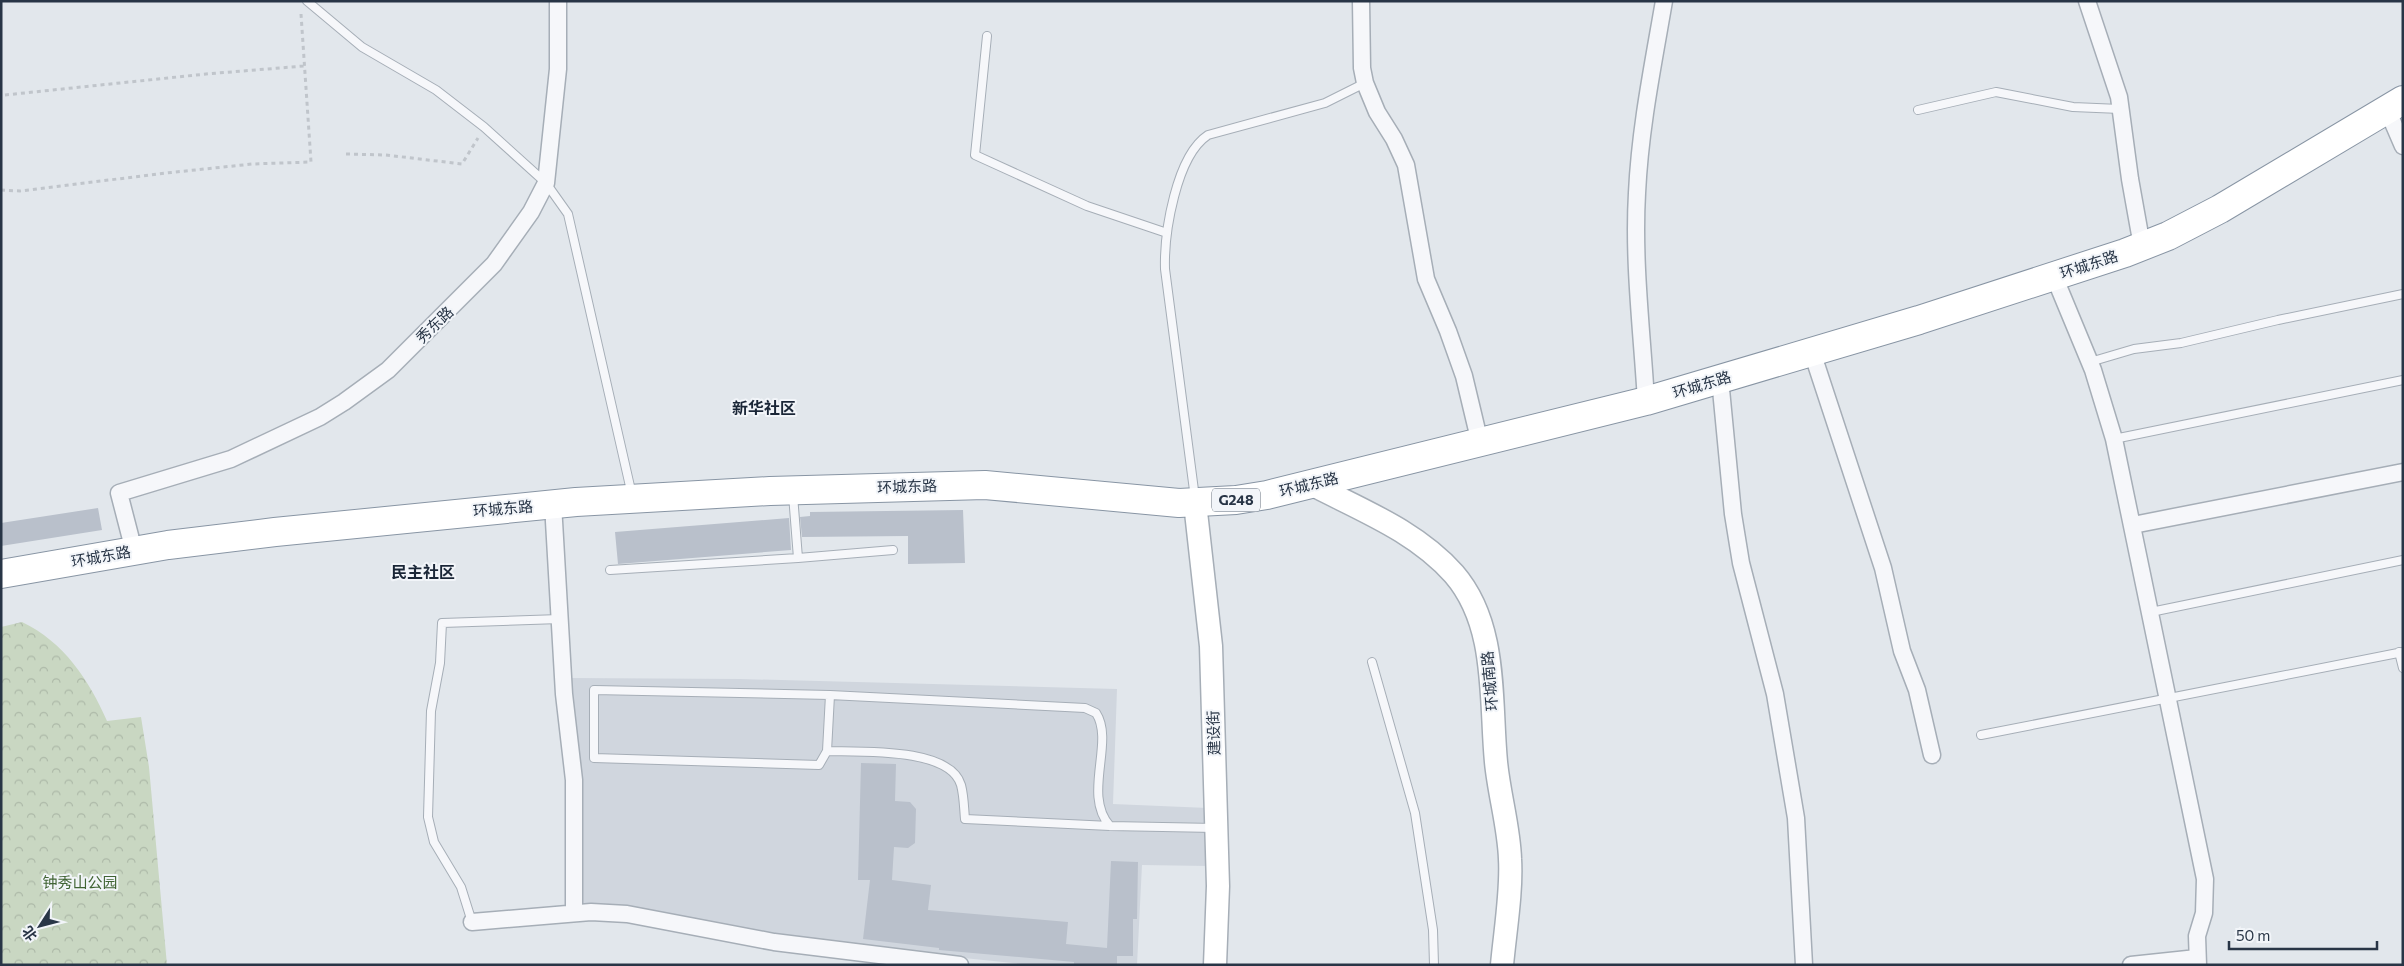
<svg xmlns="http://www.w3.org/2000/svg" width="2404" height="966" viewBox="0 0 2404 966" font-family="Commissioner,'Noto Sans SC',sans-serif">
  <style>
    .built { fill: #d0d6de }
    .park { fill: url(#park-crowns) }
    .building { fill: #b9c0cb }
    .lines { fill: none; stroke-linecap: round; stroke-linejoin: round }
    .lane-casing { stroke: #a6aeb7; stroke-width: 10 }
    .street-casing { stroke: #a6aeb7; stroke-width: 19 }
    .secondary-casing { stroke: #a6aeb7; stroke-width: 25 }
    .highway-casing { stroke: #8895a4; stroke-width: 30 }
    .path { stroke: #c0c5cb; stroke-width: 3; stroke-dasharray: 4 4; stroke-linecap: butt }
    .lane { stroke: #f6f7fa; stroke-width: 8 }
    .street { stroke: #f6f7fa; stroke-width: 16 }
    .secondary { stroke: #fff; stroke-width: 22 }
    .highway { stroke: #fff; stroke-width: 28 }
    .labels { text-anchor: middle; stroke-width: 4; stroke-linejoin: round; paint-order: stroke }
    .shield { fill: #f2f5f9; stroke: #656f7c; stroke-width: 1 }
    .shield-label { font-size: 14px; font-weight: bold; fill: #283546 }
    .street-label { font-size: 15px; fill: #283546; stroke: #f2f5f9 }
    .park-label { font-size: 15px; fill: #406434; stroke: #f2f5f9 }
    .neighbourhood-label { font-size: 16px; font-weight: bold; fill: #1a2637; stroke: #f2f5f9 }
  </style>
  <defs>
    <pattern id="park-crowns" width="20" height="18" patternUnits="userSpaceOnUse" patternTransform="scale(1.25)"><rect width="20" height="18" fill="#c9d7c2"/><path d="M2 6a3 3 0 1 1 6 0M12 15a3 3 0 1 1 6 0" fill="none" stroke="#adb9a8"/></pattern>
  </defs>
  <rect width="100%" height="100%" fill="#e2e7ec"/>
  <path class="built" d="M571,678L740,679L1117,689L1113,804L1208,808L1209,866L1142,865L1137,965H1032L815,943L699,919L578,908L579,768Z"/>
  <path class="park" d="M22,622C64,642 89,680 107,721L141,717L149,767L167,965H1V627Z"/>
  <path class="building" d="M98,508L102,530L1,546V523Z
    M963,510L965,563L908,564V536L802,537L800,517L810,516V512Z
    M789,518L791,550L618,564L615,532Z
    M861,763L896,764L895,801L910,802L916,809L915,843L908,848L894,847L892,880L931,885L928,910L1068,922L1066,944L1107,948L1111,861L1138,862L1137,919H1133V956H1117V965H1074V962L939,950V948L863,939L870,880H858Z"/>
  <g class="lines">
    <g class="lane-casing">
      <path id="lane" d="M307,1L362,47L436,90L484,127L546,183L568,214L632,495
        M987,36L975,155L1087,206L1167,233
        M1918,110L1996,92L2073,107L2120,109
        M2090,362L2134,349L2181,343L2278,320L2403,294
        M2114,439L2403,380
        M793,495L798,558
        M1195,498L1165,269C1164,233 1176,156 1208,135L1325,103L1365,83
        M610,570L798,558L893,550
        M2151,612L2403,560
        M2399,652L2403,668
        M1372,662L1415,813L1433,930L1434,965
        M830,695L594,690V758L819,765L827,751L830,695L1085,708L1096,713C1115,742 1082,795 1110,826
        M1981,735L2403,652
        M827,751C859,752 950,747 961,785C964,796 964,809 965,819L1110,826L1215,828
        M472,922L461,887L434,842L428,817L431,711L440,663L442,623L560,619"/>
    </g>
    <g class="street-casing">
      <path id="street" d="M1361,1L1362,68L1365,83L1377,112L1394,139L1406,165L1426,279L1448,331L1464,376L1480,443
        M2087,1L2119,97L2130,179L2142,246
        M2387,109L2403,146
        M2054,276L2093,370L2114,439L2205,879L2204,913L2197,936L2198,965
        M1812,352L1883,568L1902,651L1917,690L1932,755
        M1720,379L1733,514L1741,563L1775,694L1796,818L1804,965
        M1646,401C1642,332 1633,262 1637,193C1640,128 1653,65 1664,1
        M553,504L564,694L574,780V913
        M2133,525L2403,472
        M134,551L119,493L231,459L320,417L344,402L388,370L494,264L531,212L546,183L558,69V1
        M472,922L591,912L627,914L774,942L960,965
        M2131,965L2197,958"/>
    </g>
    <g class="secondary-casing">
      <path id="secondary" d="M1311,484C1361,510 1416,531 1454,574C1498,625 1490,699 1496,762C1499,794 1509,827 1510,859C1512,891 1505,932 1502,965
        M1195,503L1211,646L1218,886L1215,965"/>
    </g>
    <g class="highway-casing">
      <path id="highway" d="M1,574L168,545L275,532L576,502L770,491L985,485L1179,503L1236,500L1267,495L1646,401L1919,320L2125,253L2168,236L2220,209L2403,100"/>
    </g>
    <path class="path" d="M5,95L206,74L304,66
      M346,154L386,155L462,164L478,138
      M1,190L20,191L166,173L252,164L311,162L301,14"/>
    <use href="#lane" class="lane"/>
    <use href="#street" class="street"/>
    <use href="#secondary" class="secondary"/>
    <use href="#highway" class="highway"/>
  </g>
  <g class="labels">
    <rect class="shield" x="1212" y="488.5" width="48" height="23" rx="4"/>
    <g class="shield-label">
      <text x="1236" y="505">G248</text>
    </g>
    <g class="street-label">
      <text transform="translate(2089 265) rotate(-18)" y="5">环城东路</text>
      <text transform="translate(435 325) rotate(-44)" y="5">秀东路</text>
      <text transform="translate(1702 385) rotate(-17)" y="5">环城东路</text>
      <text transform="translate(1309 485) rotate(-14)" y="5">环城东路</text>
      <text transform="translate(907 487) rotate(-2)" y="5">环城东路</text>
      <text transform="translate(503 509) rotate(-5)" y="5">环城东路</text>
      <text transform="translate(101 557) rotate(-10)" y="5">环城东路</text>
      <text transform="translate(1490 681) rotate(-95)" y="5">环城南路</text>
      <text transform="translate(1214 733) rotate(-92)" y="5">建设街</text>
    </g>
    <g class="park-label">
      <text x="80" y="888">钟秀山公园</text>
    </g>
    <g class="neighbourhood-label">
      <text x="764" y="414">新华社区</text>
      <text x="423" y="578">民主社区</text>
    </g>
  </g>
  <rect width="2404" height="966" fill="none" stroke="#283546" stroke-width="5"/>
  <g transform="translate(40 926) rotate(234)" stroke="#f2f5f9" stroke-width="4" paint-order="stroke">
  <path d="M0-4L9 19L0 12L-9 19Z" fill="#283546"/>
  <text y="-8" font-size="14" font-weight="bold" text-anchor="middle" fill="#283546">北</text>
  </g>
  <path d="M2229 941v8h148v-8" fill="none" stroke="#283546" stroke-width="2.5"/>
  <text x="2236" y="941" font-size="15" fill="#283546" stroke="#f2f5f9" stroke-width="4" paint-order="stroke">50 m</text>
</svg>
